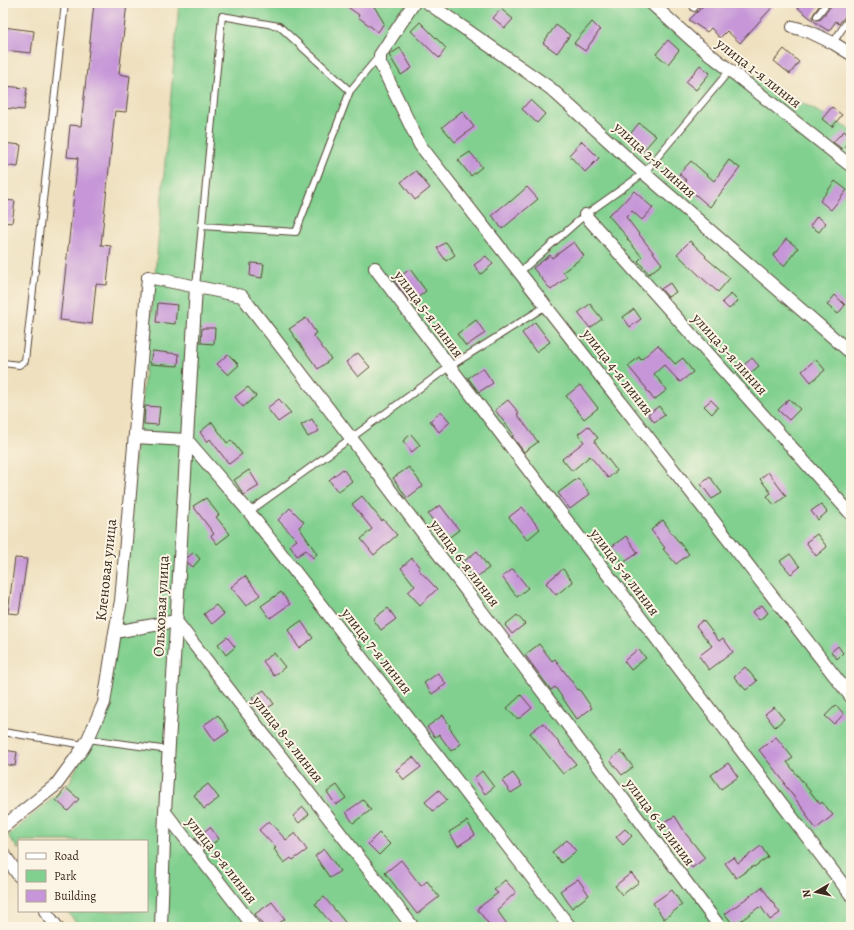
<svg xmlns="http://www.w3.org/2000/svg" width="854" height="930" viewBox="0 0 854 930" font-family="Alegreya,serif">
  <style>
    .green { fill: #81d08f; stroke: #5e7d56 }
    .building { fill: #c696d8 }
    .lines { fill: none; stroke-linecap: round; stroke-linejoin: round }
    .lane-casing { stroke: #564536; stroke-width: 8 }
    .street-casing { stroke: #564536; stroke-width: 14 }
    .lane { stroke: #fff; stroke-width: 6 }
    .street { stroke: #fff; stroke-width: 12 }
    .labels { text-anchor: middle; stroke-width: 4; stroke-linejoin: round; paint-order: stroke }
    .street-label { font-size: 15px; fill: #3b2a1e; stroke: #fcf5e5 }
  </style>
  <rect width="100%" height="100%" fill="#fcf5e5"/>
  <filter id="ink" filterUnits="userSpaceOnUse"><feTurbulence type="fractalNoise" baseFrequency=".025" numOctaves="2"/><feDisplacementMap in="SourceGraphic" scale="8" xChannelSelector="R" yChannelSelector="G"/><feConvolveMatrix kernelMatrix="1 2 1 2 8 2 1 2 1" color-interpolation-filters="sRGB"/></filter>
  <filter id="wash" filterUnits="userSpaceOnUse"><feTurbulence type="fractalNoise" baseFrequency=".012" numOctaves="4" result="noise"/><feDisplacementMap in="SourceGraphic" scale="16" xChannelSelector="R" yChannelSelector="G"/><feGaussianBlur stdDeviation="0.9" result="paint"/><feColorMatrix in="noise" values="0 0 0 0 0 0 0 0 0 0 0 0 0 0 0 0 0 1.4 0 .05"/><feComposite in="paint" operator="in"/></filter>
  <g filter="url(#wash)">
    <rect width="100%" height="100%" fill="#efe1c0"/>
    <path class="green" d="M179,3H648L685,38L851,130V927H80L67,911H147V841H19V850L8,836L69,784L101,716L117,622L153,298Z"/>
    <g id="blocks">
      <path class="building" d="M94,3H127L119,74L130,76L126,112L115,111L101,245L111,246L107,285L96,284L92,324L60,320L78,158L67,157L70,125L81,126Z
        M342,3H372L384,23L378,32L358,17L359,15Z
        M706,3H776L740,43L727,31L720,38L711,28L707,32L689,20Z
        M802,3H821L813,15V18L816,20L821,19L831,6V3H851V12L848,13L842,20L839,24L836,21L829,31L819,25L798,8Z
        M501,9L513,19L505,28L493,18Z
        M420,22L446,48L439,58L411,31Z
        M592,22L600,30L585,51L574,43Z
        M556,25L570,35L557,53L543,43Z
        M3,27L34,31L31,53L3,50Z
        M668,40L679,50L668,64L656,54Z
        M400,48L412,68L401,75L389,55Z
        M784,49L799,62L790,74L774,61Z
        M700,65L710,73L696,90L686,82Z
        M3,86L27,88L24,110L3,108Z
        M530,100L545,114L537,123L522,109Z
        M832,107L842,115L832,127L822,119Z
        M462,111L474,127L455,142L442,127Z
        M639,123L656,136L643,151L627,138Z
        M844,131L851,138V139L842,149L833,142Z
        M582,141L599,158L585,172L569,155Z
        M3,143L21,145L18,167L3,165Z
        M470,152L482,167L471,176L458,160Z
        M729,160L740,168L710,207L683,184L687,181L679,174L691,161L714,181Z
        M416,171L430,188L415,200L401,182Z
        M835,181L847,190L831,210L820,201Z
        M527,187L538,199L502,229L492,215L509,201L510,202Z
        M634,191L653,208L642,220L632,211L626,217L662,264L649,274L638,261L642,257L627,239L628,238L608,215L616,209H617Z
        M3,200L15,201L12,223L3,222Z
        M817,216L826,223L819,232L810,226Z
        M786,239L798,248L784,266L773,256Z
        M690,241L706,256L705,257L730,278L718,292L702,278L677,254Z
        M446,242L455,255L446,261L437,248Z
        M574,242L584,256L563,272L567,277L551,290L533,268L550,255L552,258Z
        M486,256L493,264L481,274L474,265Z
        M251,263L264,264L262,278L250,276Z
        M410,269L426,291L411,303L394,281Z
        M670,283L676,292L668,297L661,289Z
        M731,294L738,301L729,309L722,302Z
        M835,295L845,305L838,314L827,305Z
        M158,303L177,305L175,324L156,322Z
        M590,304L602,319L590,328L578,313Z
        M634,309L641,319L630,327L623,317Z
        M306,318L316,333L313,335L331,359L318,369L289,329Z
        M476,320L485,333L466,346L457,334Z
        M535,322L550,342L536,352L522,333Z
        M202,328H215L214,344L201,343Z
        M658,345L675,364L683,358L693,372L680,382L664,365L654,374L667,390L654,400L646,389H647L628,366L639,357L641,360Z
        M152,351L179,354L178,366L150,364Z
        M358,353L370,367L358,377L346,362Z
        M228,354L239,365L228,375L217,364Z
        M752,358L759,366L743,379L736,372Z
        M816,359L825,370L811,382L802,371Z
        M483,368L493,383L479,392L468,378Z
        M580,385L598,408L584,419L566,396Z
        M248,387L256,396L243,407L235,397Z
        M279,399L291,413L278,422L267,408Z
        M789,399L800,409L789,420L778,410Z
        M508,400L519,413L517,414L538,442L524,452L512,436L514,435L495,410Z
        M711,400L718,407L712,414L704,406Z
        M145,406L160,407L158,425L144,424Z
        M659,406L665,415L654,422L648,414Z
        M441,411L450,422L439,432L430,421Z
        M312,419L319,431L308,437L301,425Z
        M212,422L227,443L231,440L242,454L229,464L210,439L207,442L200,432Z
        M588,426L598,438L594,441L617,471L608,478L590,456L572,471L562,459L584,442L578,434Z
        M411,434L420,445L412,452L403,441Z
        M409,467L423,486L407,498L393,478Z
        M343,469L352,481L338,492L329,480Z
        M249,470L259,486L244,495L234,480Z
        M768,472L786,496L774,505L767,496L771,493L760,479Z
        M710,477L722,493L712,499L701,484Z
        M578,478L590,494L570,509L558,493Z
        M362,496L382,521L383,519L397,535L374,555L361,539L372,529L352,504Z
        M206,498L219,515L216,517L230,534L217,544L211,536L214,534L193,506Z
        M821,504L827,512L818,520L811,511Z
        M440,505L459,530L447,539L428,514Z
        M522,507L540,529L527,540L509,517Z
        M290,508L304,522L299,527L317,554L313,558L306,550L297,556L290,545L297,540L278,520Z
        M663,520L670,530H669L689,554L676,564L663,549L665,548L651,530Z
        M817,534L827,547L816,556L806,542Z
        M626,536L638,553L623,563L611,547Z
        M477,551L489,568L474,579L462,563Z
        M194,552L200,559L193,567L187,562V558Z
        M790,554L800,567L791,574L780,561Z
        M15,558L27,559L19,614L8,613Z
        M412,558L420,568L418,569L437,589L420,605L408,592L415,586L401,568Z
        M513,569L528,588L517,597L502,577Z
        M563,569L573,582L556,595L546,583Z
        M245,576L260,595L246,606L231,587Z
        M281,592L290,604L270,618L261,606Z
        M216,605L224,614L212,624L204,614Z
        M762,605L768,613L759,620L752,612Z
        M388,608L396,619L381,630L373,619Z
        M517,615L525,624L512,634L505,625Z
        M703,620L719,641L723,638L733,652L709,670L699,656L712,646L696,626Z
        M301,621L313,638L299,648L288,630Z
        M227,637L235,647L226,655L218,644Z
        M539,644L552,661L555,659L578,690L579,689L592,708L577,719L555,687L551,690L525,655Z
        M838,646L843,653L837,659L831,652Z
        M638,649L646,658L631,670L624,661Z
        M274,653L285,667L274,676L263,661Z
        M745,667L757,681L746,690L734,677Z
        M438,673L446,684L432,694L424,683Z
        M264,690L274,704L261,712L252,698Z
        M521,695L532,708L520,718H516L507,708Z
        M836,705L844,714L834,724L825,716Z
        M774,707L784,719L775,727L765,714Z
        M218,715L229,731L215,741L204,725Z
        M443,715L450,726L449,727L461,744L451,751L439,734L435,737L427,727Z
        M543,723L576,764L563,774L530,733Z
        M776,737L793,758L787,762L820,804L822,802L833,815L816,829L806,815L807,814L784,784L785,783L759,750Z
        M3,750L17,752L15,766L3,764Z
        M621,751L633,767L622,775L610,760Z
        M413,757L421,767L404,780L396,770Z
        M728,763L738,777L721,789L711,775Z
        M482,771L494,787L485,794L474,778Z
        M513,773L522,786L511,793L502,781Z
        M208,784L219,798L204,809L194,795Z
        M337,785L346,798L336,805L327,792Z
        M66,788L79,799L68,811L56,800Z
        M439,790L447,800L433,811L425,802Z
        M363,800L371,810L353,823L346,812Z
        M303,807L309,814L299,823L293,816Z
        M675,816L686,834L705,858L692,868L677,849L679,848L664,822Z
        M269,821L286,840L295,833L307,850L293,860L291,858L284,863L274,849L276,848L259,830Z
        M467,821L475,835L458,846L449,832Z
        M210,827L219,839L204,850L195,839Z
        M625,829L632,836L623,845L616,837Z
        M379,833L390,844L379,855L368,844Z
        M567,840L576,851L561,863L552,852Z
        M761,846L768,857L754,867V866L736,878L725,863L734,857L738,863Z
        M324,849L340,871L330,878L315,856Z
        M401,860L421,886L427,881L439,897L417,914L385,873Z
        M631,873L639,882L622,895L615,886Z
        M578,879L589,895L572,908L560,891Z
        M505,880L516,892L497,910L509,927H491L477,909L498,893L494,890Z
        M762,887L780,913L770,920L761,907L760,908L759,907L734,926L725,914Z
        M672,890L682,905L664,919L653,903Z
        M324,897L349,927H334L315,904Z
        M272,902L285,919L274,927H264L255,914Z"/>
    </g>
  </g>
  <g filter="url(#ink)">
    <use href="#blocks" fill-opacity="0" stroke="#564536" stroke-width="1"/>
    <g class="lines">
      <g class="lane-casing">
        <path id="lane" d="M694,8L698,3
          M817,16L827,3
          M833,43L840,32L851,16
          M202,226L296,232L350,91
          M520,272L585,215L644,173L730,70
          M196,287L222,16L279,26L350,91L379,56
          M3,363L19,365L25,361L65,3
          M249,512L449,367L546,306
          M3,732L85,745
          M88,739L169,750"/>
      </g>
      <g class="street-casing">
        <path id="street" d="M414,3L380,55V63L420,145L851,697
          M428,3L550,88L644,173L851,353
          M651,3L693,41L851,166
          M793,27L810,32L833,43L851,54
          M585,215L851,514
          M375,268L851,895
          M135,437L187,440L249,512L570,927
          M115,632L176,621L413,927
          M165,812L254,927
          M3,827L56,785L83,748L88,739L104,703L115,632L121,601L148,277L242,296L351,438L720,927
          M3,853L19,876
          M45,911L57,927
          M161,927L165,812L196,287"/>
      </g>
      <use href="#lane" class="lane"/>
      <use href="#street" class="street"/>
    </g>
  </g>
  <g class="labels">
    <g class="street-label">
      <text transform="translate(759 73) rotate(38)" y="5">улица 1-я линия</text>
      <text transform="translate(655 160) rotate(42)" y="5">улица 2-я линия</text>
      <text transform="translate(429 314) rotate(53)" y="5">улица 5-я линия</text>
      <text transform="translate(730 354) rotate(48)" y="5">улица 3-я линия</text>
      <text transform="translate(618 372) rotate(52)" y="5">улица 4-я линия</text>
      <text transform="translate(465 563) rotate(53)" y="5">улица 6-я линия</text>
      <text transform="translate(106 570) rotate(-84)" y="5">Кленовая улица</text>
      <text transform="translate(625 572) rotate(53)" y="5">улица 5-я линия</text>
      <text transform="translate(161 606) rotate(-87)" y="5">Ольховая улица</text>
      <text transform="translate(377 651) rotate(52)" y="5">улица 7-я линия</text>
      <text transform="translate(288 739) rotate(52)" y="5">улица 8-я линия</text>
      <text transform="translate(660 822) rotate(53)" y="5">улица 6-я линия</text>
      <text transform="translate(222 860) rotate(52)" y="5">улица 9-я линия</text>
    </g>
  </g>
  <rect width="854" height="930" fill="none" stroke="#fcf5e5" stroke-width="16"/>
  <rect x="18" y="840" width="130" height="72" fill="#fcf5e5" stroke="#afa495"/>
  <rect x="26" y="853" width="20" height="6" fill="#ffffff" stroke="#afa495"/>
  <text x="54" y="860" font-size="12" fill="#3b2a1e">Road</text>
  <rect x="26" y="870" width="20" height="12" fill="#81d08f" stroke="#afa495"/>
  <text x="54" y="880" font-size="12" fill="#3b2a1e">Park</text>
  <rect x="26" y="890" width="20" height="12" fill="#c696d8" stroke="#afa495"/>
  <text x="54" y="900" font-size="12" fill="#3b2a1e">Building</text>
  <g transform="translate(816 892) rotate(261)" stroke="#fcf5e5" stroke-width="3" paint-order="stroke">
  <path d="M0-3L7 15L0 10L-7 15Z" fill="#3b2a1e"/>
  <text y="-6" font-size="11" font-weight="bold" text-anchor="middle" fill="#3b2a1e">N</text>
  </g>
</svg>
